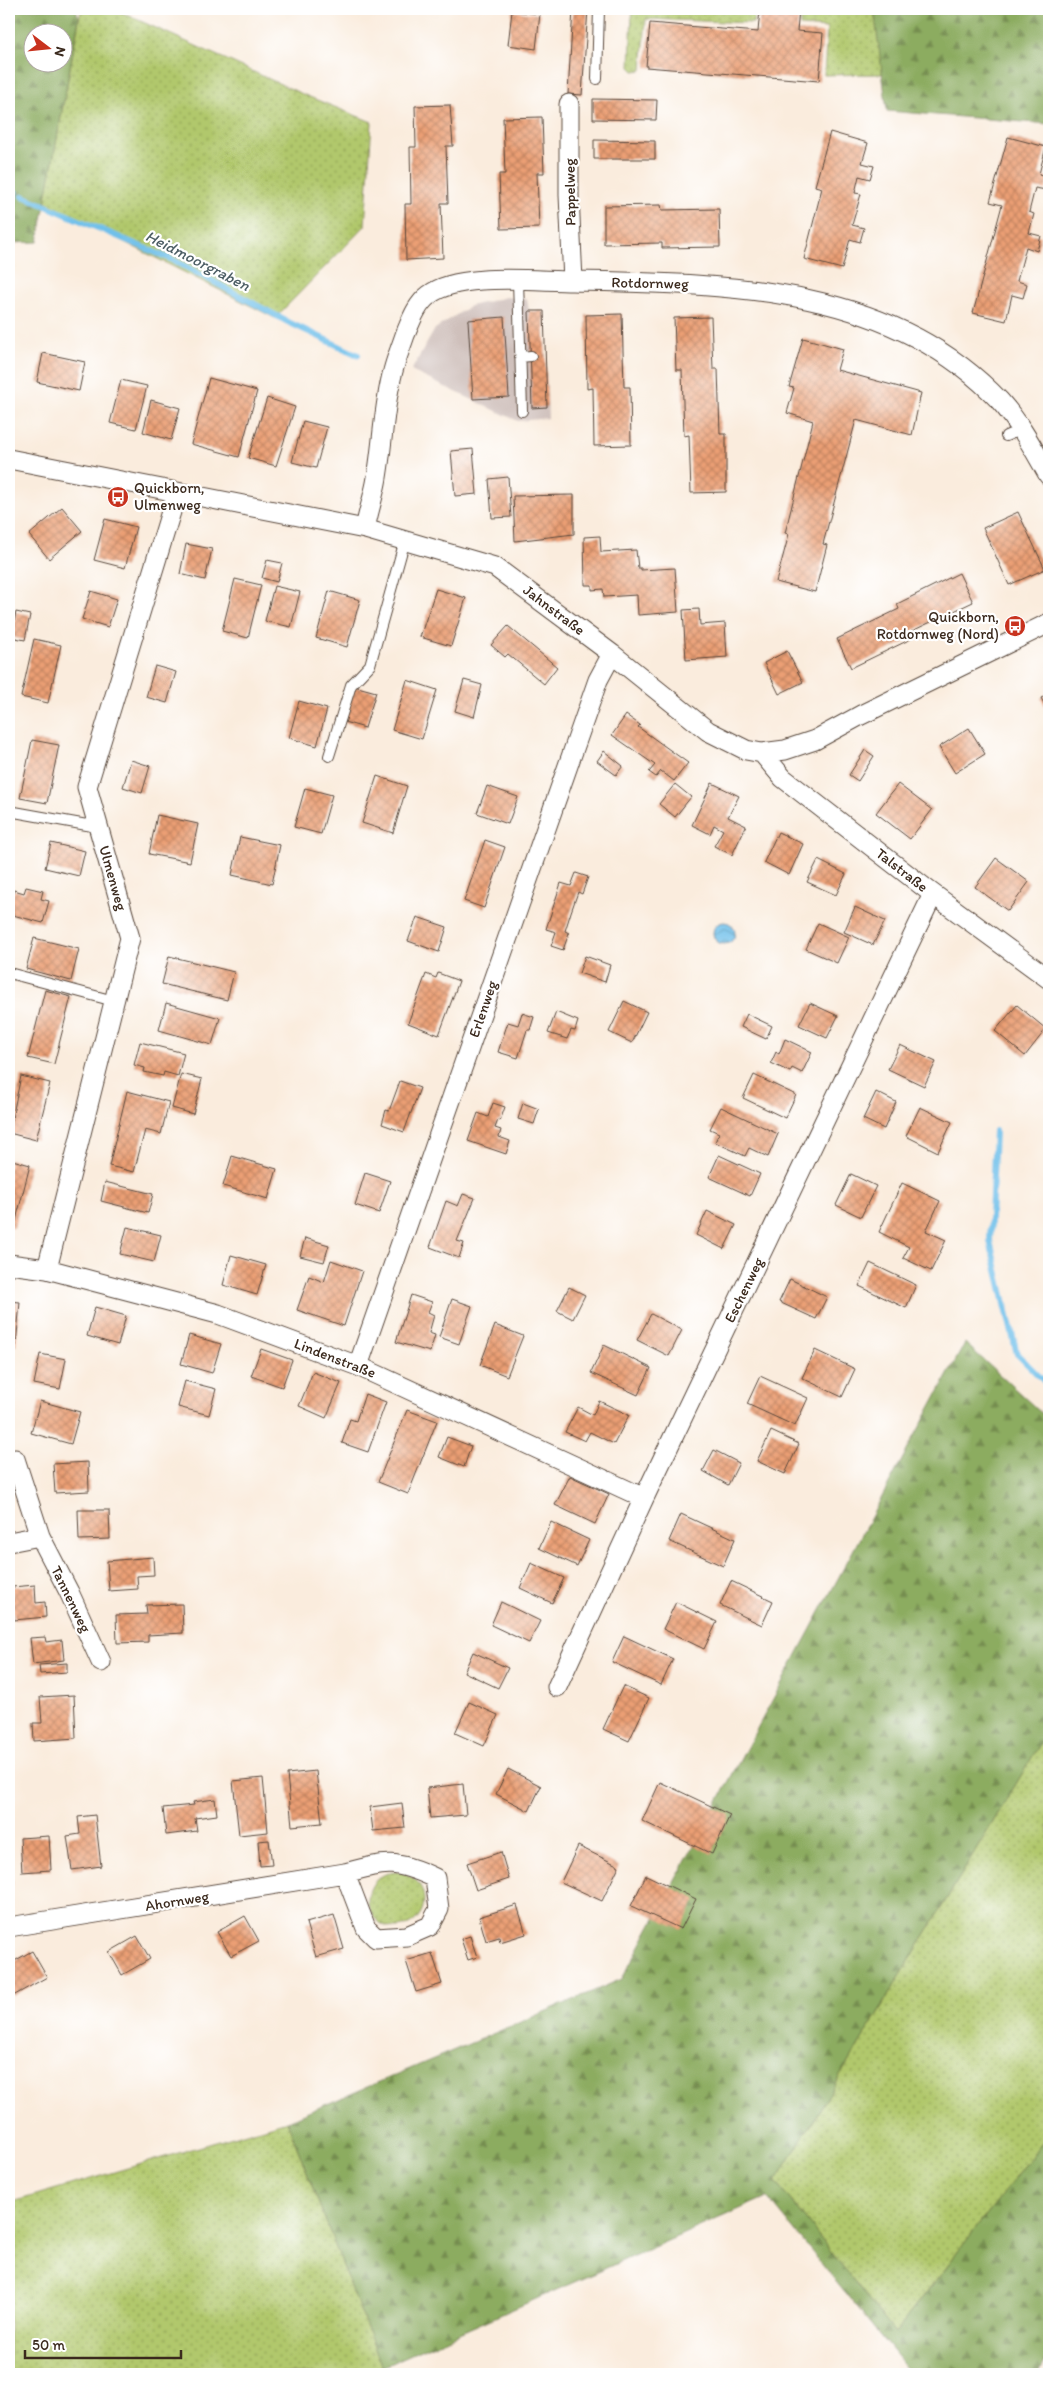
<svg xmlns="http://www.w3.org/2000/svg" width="1058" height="2383" viewBox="0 0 1058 2383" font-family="Itim,sans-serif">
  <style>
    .industrial { fill: #cfc0bb }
    .grass { fill: url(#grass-dots); stroke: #767945 }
    .forest { fill: url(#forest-firs); stroke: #646b3f; fill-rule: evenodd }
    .water { fill: url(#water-waves); stroke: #557584 }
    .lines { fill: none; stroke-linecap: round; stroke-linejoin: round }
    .stream { stroke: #6fc0ea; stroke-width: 6 }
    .building { fill: url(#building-cross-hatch) }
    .service-casing { stroke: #58473b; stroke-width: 12 }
    .minor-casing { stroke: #58473b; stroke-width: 21 }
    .service { stroke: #fff; stroke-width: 10 }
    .minor { stroke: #fff; stroke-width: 19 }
    .labels { text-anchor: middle; stroke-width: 4.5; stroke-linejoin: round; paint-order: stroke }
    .street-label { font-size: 15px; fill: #3b2a1e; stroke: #fff }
    .poi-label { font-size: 15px; fill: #3b2a1e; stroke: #fff; text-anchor: start }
    .water-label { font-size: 16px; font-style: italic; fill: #4d5e65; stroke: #fff }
  </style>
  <defs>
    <pattern id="grass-dots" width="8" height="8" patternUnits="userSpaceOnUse" patternTransform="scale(1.25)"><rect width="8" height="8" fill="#b1c86c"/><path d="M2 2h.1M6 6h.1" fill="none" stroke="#91a358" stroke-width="1.8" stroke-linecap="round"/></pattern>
    <pattern id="forest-firs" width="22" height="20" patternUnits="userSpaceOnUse" patternTransform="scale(1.25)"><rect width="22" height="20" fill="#8cac60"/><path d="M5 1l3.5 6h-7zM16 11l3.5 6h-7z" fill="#748c4f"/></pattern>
    <pattern id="water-waves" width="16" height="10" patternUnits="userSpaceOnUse" patternTransform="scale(1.25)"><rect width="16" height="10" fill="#6fc0ea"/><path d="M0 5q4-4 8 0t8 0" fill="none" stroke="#5c9cbd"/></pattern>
    <pattern id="building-cross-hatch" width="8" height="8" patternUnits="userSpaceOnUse" patternTransform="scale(1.25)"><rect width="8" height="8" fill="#eb9f75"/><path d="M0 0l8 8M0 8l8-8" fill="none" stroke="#c0825f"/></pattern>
  </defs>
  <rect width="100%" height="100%" fill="#fff"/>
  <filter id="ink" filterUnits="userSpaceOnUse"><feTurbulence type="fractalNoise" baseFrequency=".02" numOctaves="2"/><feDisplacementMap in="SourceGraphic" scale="10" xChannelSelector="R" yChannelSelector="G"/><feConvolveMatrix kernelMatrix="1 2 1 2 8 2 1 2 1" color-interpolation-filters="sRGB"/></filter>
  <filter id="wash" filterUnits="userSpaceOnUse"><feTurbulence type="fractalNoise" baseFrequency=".0096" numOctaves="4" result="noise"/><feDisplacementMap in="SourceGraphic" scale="20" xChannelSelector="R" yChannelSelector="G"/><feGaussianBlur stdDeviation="1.12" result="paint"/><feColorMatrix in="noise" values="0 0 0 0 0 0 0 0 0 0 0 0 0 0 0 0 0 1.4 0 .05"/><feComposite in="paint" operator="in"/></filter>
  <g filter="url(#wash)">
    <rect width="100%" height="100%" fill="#faecdd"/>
    <path class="industrial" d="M506,297L527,299L529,311H544L548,418L518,421L411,371L435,329L470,306Z"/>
    <path class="grass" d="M81,9H114L307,96L372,122L365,226L275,318L45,202Z
      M632,9H754L753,23L646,19L642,70L634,71L630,67Z
      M801,9H874L884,74L824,75L827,28L800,26Z
      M1049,1729V2134L895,2333L776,2182Z
      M368 1900a28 28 0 1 1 56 0a28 28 0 1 1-56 0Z
      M287,2121L382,2367L370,2374H9V2203Z"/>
    <path class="forest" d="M9,9H76L79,18L38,242L9,243ZM32,32H62V62H32Z
      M874,9H1049V124L887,111Z
      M965,1343L1049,1420V1729L776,2182L895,2333L1049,2134V2352L1038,2374H911L767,2197L382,2367L287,2121L622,1979Z"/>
    <path class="water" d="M713 933a11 11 0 1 1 22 0a11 11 0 1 1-22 0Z"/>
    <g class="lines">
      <path class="stream" d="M9,189L15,192
        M23,196L175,261L288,322L358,355
        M995,1131L990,1241L1017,1354L1049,1386"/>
    </g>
    <g id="blocks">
      <path class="building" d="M573,9H588L582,95L568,94Z
        M760,9H799L797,31L823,33L819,81L646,67L650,23L758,32Z
        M512,11L540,14L536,49L508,45Z
        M593,99L657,100L656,120L593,119Z
        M450,105L453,146H446L448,203H441L443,258L406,260L405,204H411L410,147H416L415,106Z
        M542,117L544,173H537L539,228L501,229L499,174H505L503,118Z
        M830,132L868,143L862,163L874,166L870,179L859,176L855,193L861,194L852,225L864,228L860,242L850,239L842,269L804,259L822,188L815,186Z
        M1008,137L1046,147L1039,174L1049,178L1046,190L1035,188L1029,212L1034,214L1029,233L1041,236L1037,251L1026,247L1017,281L1027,284L1023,298L1012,295L1006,321L973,313L1002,205L990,202Z
        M594,140L655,141V159H594Z
        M661,205L662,210L719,209L720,247L662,248V243L604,244V206Z
        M529,311H544L547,407L532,408Z
        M622,314L624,387H630L631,445L594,446L593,388L587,389L586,315Z
        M504,317L509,397L473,399L468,320Z
        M711,317L713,369H718L720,434H726V492L691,493L689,435L684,436L682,370H676L674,318Z
        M803,338L843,349L837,370L921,393L912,435L856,420L823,544L827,545L815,592L776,582L789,534L785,533L813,421L787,413L794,388L789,387Z
        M43,353L85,362L79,391L37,382Z
        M209,378L257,391L239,457L191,444Z
        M121,380L147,386L136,429L110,423Z
        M267,398L295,407L276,466L248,458Z
        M151,400L180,408L171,440L143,432Z
        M303,421L327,427L316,468L292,462Z
        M473,449L477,494L455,496L451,451Z
        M508,477L511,517L492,518L489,479Z
        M574,495V534L515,541L513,496Z
        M62,507L82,531L49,559L29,535Z
        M1018,512L1045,569L1009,585L983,528Z
        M105,519L136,527L125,568L94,560Z
        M600,536L601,552L636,550L638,568H641V570L675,568L678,612L638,615L637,595L604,597L603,589L592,590V585H585L584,537Z
        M186,544L212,549L205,580L180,574Z
        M267,560L282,563L277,582L262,578Z
        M959,573L973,602L910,632L913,638L851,668L837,639L899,609L897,604Z
        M235,579L261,585L248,638L222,631Z
        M274,586L300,592L291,627L265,621Z
        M436,589L466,598L451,646L420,637Z
        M91,591L117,599L108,627L82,619Z
        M329,591L360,600L347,647L316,638Z
        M699,609L700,625L725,623L727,657L686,660L683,610Z
        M16,612L30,615L25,640L11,637Z
        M508,626L557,667L544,684L508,654L505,657L491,645Z
        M34,639L61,645L48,703L21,697Z
        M787,651L803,682L779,694L764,663Z
        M155,666L176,672L167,703L146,697Z
        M407,680L437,690L422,739L392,730Z
        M464,680L482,685L474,717L455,711Z
        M354,686L376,692L365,728L344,722Z
        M1049,694V713L1041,698Z
        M299,701L327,709L317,746L289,738Z
        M626,715L640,725L638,727L688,763L674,781L661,771L656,777L649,772L655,765L612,735Z
        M969,728L985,754L955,773L939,747Z
        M32,740L59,745L47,803L20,798Z
        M865,750L874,756L858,781L849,775Z
        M604,751L623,766L616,775L597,761Z
        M131,760L150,766L142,793L123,787Z
        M377,776L407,786L393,833L362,823Z
        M712,783L739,796L728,817L746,826L732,855L714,846L723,830L714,825L710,834L692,825Z
        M675,784L691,797L675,817L659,804Z
        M898,784L932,810L910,839L876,813Z
        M487,786L518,797L508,824L477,813Z
        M305,788L332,795L321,834L294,827Z
        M157,815L198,824L190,862L149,854Z
        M778,832L803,844L789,875L764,862Z
        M240,837L280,845L272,884L232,875Z
        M485,840L505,847L484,908L464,901Z
        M51,843L85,851L79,876L45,868Z
        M996,858L1029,882L1008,911L975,887Z
        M818,860L846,874L836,895L807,882Z
        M576,873L588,877L582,894L578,892L571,912L565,931L569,933L563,950L551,946L556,932L546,929L561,883L571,886Z
        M26,887L43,891L41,899L49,901L43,923L9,914L14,890L24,893Z
        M855,907L885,921L873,945L844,932Z
        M417,917L447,927L439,952L408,941Z
        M818,923L849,937L837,963L806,949Z
        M34,938L79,949L71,981L26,969Z
        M169,956L234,972L227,1000L162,984Z
        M585,956L610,965L605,982L579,973Z
        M438,973L459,981L439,1035L408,1023L426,974L436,978Z
        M45,990L71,997L54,1064L28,1058Z
        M624,1001L647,1012L632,1043L609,1032Z
        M166,1003L220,1018L212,1045L159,1030Z
        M810,1003L838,1016L827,1038L799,1025Z
        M1017,1005L1046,1029L1025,1056L995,1031Z
        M556,1012L578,1021L575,1031L571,1030L567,1039L548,1033Z
        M522,1013L534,1017L530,1030H527L518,1058L498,1052L508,1022L518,1025Z
        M747,1014L772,1026L766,1039L741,1027Z
        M785,1039L812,1052L802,1073L792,1068L790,1072L771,1063L776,1052L779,1054Z
        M140,1042L184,1053L178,1076L164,1072L163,1076L144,1072L145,1068L134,1065Z
        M900,1045L936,1062L924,1086L888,1069Z
        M181,1074L202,1079L193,1114L172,1108Z
        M754,1075L796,1095L785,1118L743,1098Z
        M21,1076L50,1083L36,1140L9,1133Z
        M400,1081L420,1088L404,1132L382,1124L386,1110L389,1111Z
        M127,1091L169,1102L161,1134L145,1130L134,1172L109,1166Z
        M876,1092L896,1102L884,1129L863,1119Z
        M493,1103L505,1107L500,1121L498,1120L495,1128L501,1130L499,1137L510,1141L506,1154L468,1141L478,1113L488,1117Z
        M523,1103L539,1109L534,1124L518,1119Z
        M721,1107L778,1134L768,1157L749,1148L745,1156L715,1142L719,1133L710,1129Z
        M920,1107L952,1122L938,1152L906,1136Z
        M719,1155L760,1174L750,1196L709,1177Z
        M232,1156L277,1169L268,1199L223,1186Z
        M9,1159L30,1165L14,1228L9,1227Z
        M365,1173L390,1181L379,1213L355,1205Z
        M851,1174L876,1186L861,1217L836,1205Z
        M105,1182L153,1194L148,1213L101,1201Z
        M902,1183L940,1201L926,1231L946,1240L931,1271L903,1258L909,1247L879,1232Z
        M463,1194L475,1198L457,1241L464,1243L459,1258L430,1247L446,1201L458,1206Z
        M707,1211L736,1225L724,1249L696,1235Z
        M127,1227L161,1235L154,1262L120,1254Z
        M305,1238L329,1245L324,1262L300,1256Z
        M231,1255L266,1265L257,1295L223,1285Z
        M331,1260L362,1271L344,1326L297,1310L309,1276L324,1282Z
        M870,1263L916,1285L906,1308L859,1286Z
        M790,1279L827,1297L816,1319L779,1302Z
        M569,1287L585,1295L573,1319L557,1311Z
        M411,1295L432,1302L428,1312L434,1315L429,1333L435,1335L430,1352L396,1342Z
        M452,1299L472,1306L459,1344L439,1337Z
        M9,1301L20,1302L16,1346L9,1345Z
        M95,1307L126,1316L118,1345L87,1336Z
        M651,1314L682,1330L669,1356L637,1340Z
        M495,1325L523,1336L507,1376L480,1365Z
        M189,1335L221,1344L212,1373L181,1364Z
        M604,1345L651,1368L638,1395L591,1373Z
        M261,1349L292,1360L282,1387L251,1376Z
        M815,1350L855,1369L842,1397L802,1378Z
        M40,1354L66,1359L60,1389L34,1384Z
        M313,1372L341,1383L326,1418L299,1406Z
        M760,1376L808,1398L795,1426L747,1404Z
        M185,1381L216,1389L209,1415L178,1407Z
        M365,1394L386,1402L368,1452L342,1443L350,1419L356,1421Z
        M40,1401L80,1412L71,1444L31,1433Z
        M599,1401L629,1415L614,1444L590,1432L585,1441L565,1432L578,1407L593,1415Z
        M407,1410L437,1421L408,1494L378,1482Z
        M771,1431L799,1444L785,1474L757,1461Z
        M447,1437L471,1446L464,1467L439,1457Z
        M714,1450L739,1463L728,1485L703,1471Z
        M88,1462L89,1491L55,1493L53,1464Z
        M570,1476L609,1494L595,1524L555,1505Z
        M78,1510H109L110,1539L79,1540Z
        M681,1514L735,1539L723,1566L669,1541Z
        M551,1522L589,1540L577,1566L539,1548Z
        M153,1557L154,1575L137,1576L138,1589L109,1591L107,1561Z
        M531,1563L564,1578L552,1603L520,1588Z
        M731,1581L773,1601L762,1625L720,1605Z
        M35,1585L36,1603L45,1602L46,1617L14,1620L12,1587Z
        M501,1602L540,1621L529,1643L491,1625Z
        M676,1602L717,1622L704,1649L663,1629Z
        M182,1604L183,1633L148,1635V1642L117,1643L116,1615L147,1614L146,1605Z
        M624,1636L673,1659L661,1685L612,1662Z
        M45,1637L46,1642L62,1640L64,1660L33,1664L30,1638Z
        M473,1652L508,1668L498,1688L464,1672Z
        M67,1663V1672L40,1674L39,1665Z
        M623,1686L649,1698L629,1741L603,1729Z
        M74,1695L76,1738L34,1741L33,1723H42L40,1697Z
        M469,1702L498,1715L484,1746L455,1733Z
        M508,1769L541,1786L529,1811L496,1794Z
        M316,1771L322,1823L292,1826L287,1774Z
        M263,1778L268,1832L239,1835L233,1781Z
        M660,1782L730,1815L712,1854L642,1821Z
        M463,1784L466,1815L430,1818L427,1788Z
        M215,1799L217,1815L195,1818L197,1831L166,1835L163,1808L194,1805L193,1802Z
        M402,1803L405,1828L373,1831L370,1807Z
        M95,1815L101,1866L72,1870L67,1836L80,1834L78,1817Z
        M49,1836L51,1870L22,1872L20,1838Z
        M269,1840L272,1865L260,1866L258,1841Z
        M578,1846L619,1866L602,1901L561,1882Z
        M9,1849L13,1885H9Z
        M501,1852L509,1879L476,1890L467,1863Z
        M646,1875L696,1899L681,1929L631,1906Z
        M517,1905L526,1934L500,1942L499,1937L486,1941L479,1917Z
        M334,1915L344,1949L316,1957L306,1923Z
        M245,1916L259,1941L231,1956L217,1932Z
        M137,1936L150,1959L122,1975L109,1952Z
        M470,1936L477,1957L468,1960L461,1939Z
        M32,1951L47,1977L13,1996L9,1989V1964Z
        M432,1953L442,1984L416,1992L406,1961Z"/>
    </g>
  </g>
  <g filter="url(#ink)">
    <use href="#blocks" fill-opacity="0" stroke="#58473b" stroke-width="1"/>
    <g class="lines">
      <g class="service-casing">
        <path id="service" d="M597,79L599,9
          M518,280L522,411
          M520,357L531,356
          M1006,436L1022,429
          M329,756L351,685L370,665L405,540
          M9,811L98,827
          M9,973L114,1001"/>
      </g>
      <g class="minor-casing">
        <path id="minor" d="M569,104V195L573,281
          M9,459L365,529L495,567L612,654L708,731L746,750L762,753L785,750L815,740L861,715L1049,623
          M365,529C368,513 373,498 376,483C383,446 383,407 393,371C396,359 401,347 405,335C411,321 416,305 429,295C458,272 535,281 572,281C722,284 889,283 1000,401C1020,423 1034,450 1049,476
          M762,753L783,778L929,891L1049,979
          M9,1264L47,1269L218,1314L358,1366L644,1498
          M47,1269L130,938L87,787L177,492
          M358,1366L578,737L598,680L612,654
          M15,1459L40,1536L69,1592L101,1662
          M9,1542L40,1536
          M557,1687L644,1498L933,894
          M9,1927L345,1873C386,1862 395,1859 435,1878L439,1909L430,1926L407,1936L376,1938L366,1928L345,1873"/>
      </g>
      <use href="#service" class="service"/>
      <use href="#minor" class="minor"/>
    </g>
  </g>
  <defs>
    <g id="bus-disc" transform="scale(1.125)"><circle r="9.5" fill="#c8321e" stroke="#fff"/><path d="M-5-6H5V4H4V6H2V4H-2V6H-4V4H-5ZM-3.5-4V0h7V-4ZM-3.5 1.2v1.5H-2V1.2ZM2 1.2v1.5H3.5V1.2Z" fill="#fff"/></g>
  </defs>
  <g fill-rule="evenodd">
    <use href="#bus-disc" x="118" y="497"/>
    <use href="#bus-disc" x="1015" y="626"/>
  </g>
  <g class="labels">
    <g class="street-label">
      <text transform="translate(570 192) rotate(-91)" y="5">Pappelweg</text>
      <text transform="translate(650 283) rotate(1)" y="5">Rotdornweg</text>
      <text transform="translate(554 610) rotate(37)" y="5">Jahnstraße</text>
      <text transform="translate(902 870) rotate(38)" y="5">Talstraße</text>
      <text transform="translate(113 878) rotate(74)" y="5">Ulmenweg</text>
      <text transform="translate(483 1009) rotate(-71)" y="5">Erlenweg</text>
      <text transform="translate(744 1290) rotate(-64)" y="5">Eschenweg</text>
      <text transform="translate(335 1358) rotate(21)" y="5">Lindenstraße</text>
      <text transform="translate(71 1599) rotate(64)" y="5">Tannenweg</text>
      <text transform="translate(177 1901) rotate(-9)" y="5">Ahornweg</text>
    </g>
    <g class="poi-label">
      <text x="134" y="493">Quickborn,<tspan x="134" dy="17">Ulmenweg</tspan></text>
      <text x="999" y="622" text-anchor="end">Quickborn,<tspan x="999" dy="17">Rotdornweg (Nord)</tspan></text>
    </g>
    <g class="water-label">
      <text transform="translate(198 260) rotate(27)" y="6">Heidmoorgraben</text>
    </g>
  </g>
  <rect width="1058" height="2383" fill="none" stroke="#fff" stroke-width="30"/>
  <g transform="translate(48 48) rotate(106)"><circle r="24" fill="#ffffff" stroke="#b1aaa5"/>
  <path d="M0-4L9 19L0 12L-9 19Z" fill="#c8321e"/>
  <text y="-8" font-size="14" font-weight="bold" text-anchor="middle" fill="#3b2a1e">N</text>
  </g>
  <path d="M25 2350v8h156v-8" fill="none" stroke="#3b2a1e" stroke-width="2.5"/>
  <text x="32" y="2350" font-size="15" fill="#3b2a1e" stroke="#ffffff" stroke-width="4" paint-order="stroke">50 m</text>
</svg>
